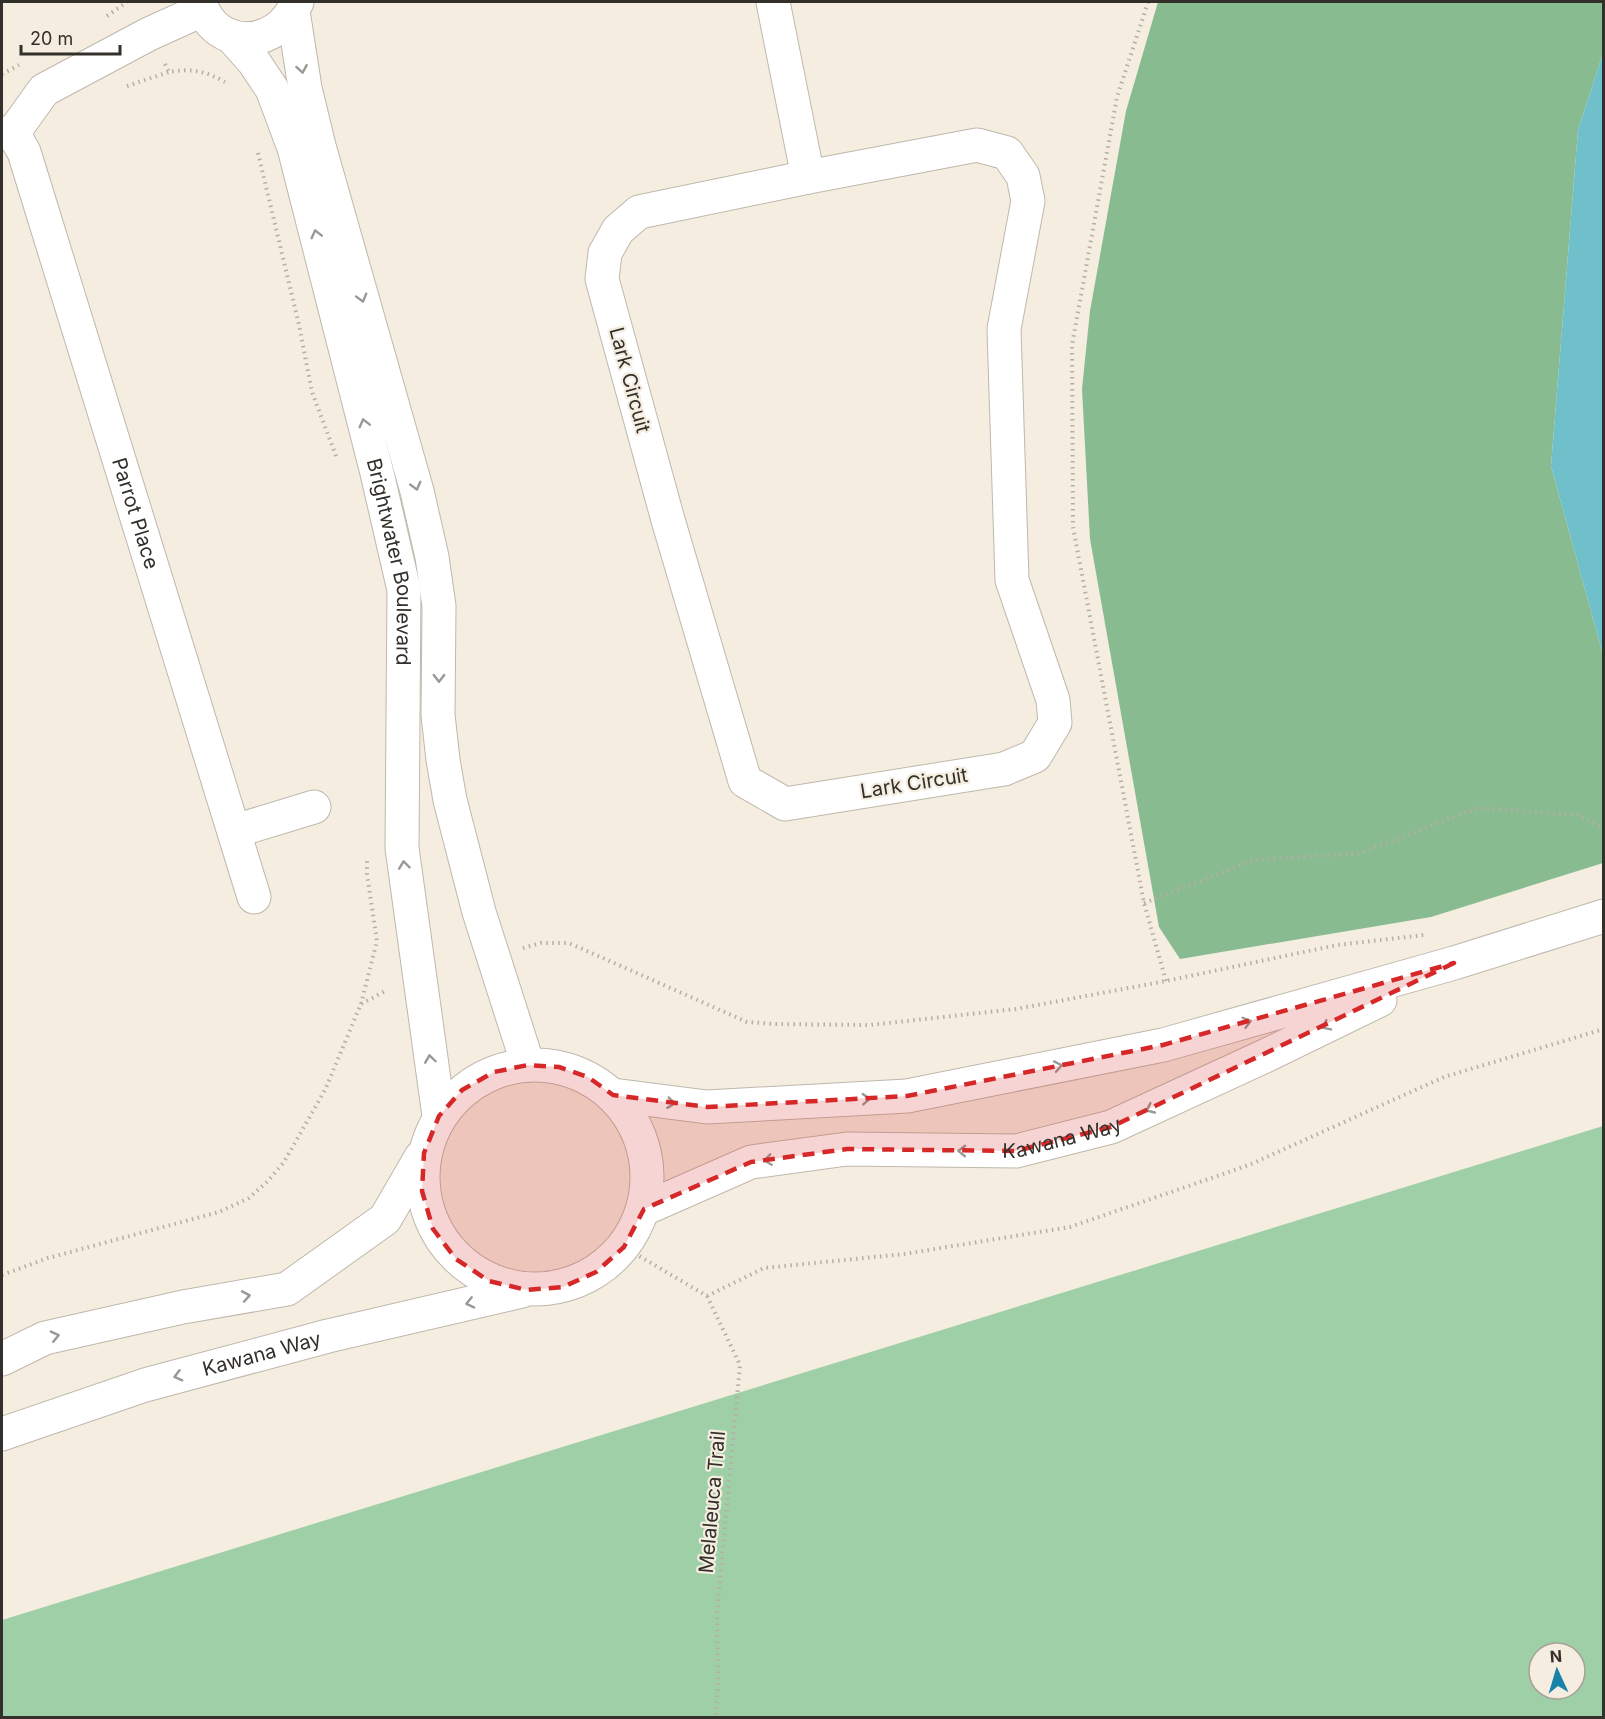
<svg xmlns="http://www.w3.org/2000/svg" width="1605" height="1719" viewBox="0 0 1605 1719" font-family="Inter,sans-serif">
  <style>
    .green { fill: #9fcfa6; fill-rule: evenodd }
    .forest { fill: #89bb90 }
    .water { fill: #70c0cc }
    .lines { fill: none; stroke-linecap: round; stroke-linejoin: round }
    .street-casing { stroke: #bfb8ac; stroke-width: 35 }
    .secondary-casing { stroke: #bfb8ac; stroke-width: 35 }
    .primary-casing { stroke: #bfb8ac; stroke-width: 35 }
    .path { stroke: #b4aea4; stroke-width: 4; stroke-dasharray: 1.5 4.5; stroke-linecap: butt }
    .street { stroke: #fff; stroke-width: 33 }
    .secondary { stroke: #fff; stroke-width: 33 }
    .primary { stroke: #fff; stroke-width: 33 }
    .oneway { stroke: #999895 }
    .marked { fill: #d62828; fill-opacity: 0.2; stroke: #d62828; stroke-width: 4.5; stroke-dasharray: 12 8; stroke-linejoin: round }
    .labels { text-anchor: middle; stroke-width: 4.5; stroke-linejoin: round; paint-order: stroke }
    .street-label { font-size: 20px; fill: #33302b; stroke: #f4ede0 }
  </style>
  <rect width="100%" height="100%" fill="#f4ede0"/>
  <path class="green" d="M1603,1126V1717H2V1620ZM1539,1653H1575V1689H1539Z"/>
  <path class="forest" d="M1158,2H1603V53L1578,130L1551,466L1603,655V863L1431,917L1180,959L1159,927L1090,539L1082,389L1090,311L1126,111Z"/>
  <path class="water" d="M1603,53H1604L1603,655L1551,466L1578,130Z"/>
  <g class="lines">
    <g class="street-casing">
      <g id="street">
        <path d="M773,2L808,177"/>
        <path d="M2,133H13L44,90L149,34L202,10"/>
        <path id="s1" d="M13,133L24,152L254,897"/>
        <path d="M977,145L1007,153L1023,176L1028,201L1004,329L1012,580L1053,700L1055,723L1035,756L1004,769L785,804L745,781L668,520L602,279L605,253L618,230L639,212L808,177Z"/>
        <path d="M235,831L314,807"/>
      </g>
    </g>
    <g class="secondary-casing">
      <g id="secondary">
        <path d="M200,2C215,52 278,50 297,2"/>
        <path d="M293,11L305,88L319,146L417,491L432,557L439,606L438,715L443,760L450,800L479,912L528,1065"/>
        <path id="s2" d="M231,36L254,62L272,89L294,148L377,473L404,590L402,848L439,1116"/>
      </g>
    </g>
    <g class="primary-casing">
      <g id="primary">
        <circle cx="535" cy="1177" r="112"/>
        <path d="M613,1095L707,1107L907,1096L1163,1045L1454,963L1604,916"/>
        <path id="s3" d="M644,1209L751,1162L847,1149L1016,1151L1111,1127L1265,1056L1380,1000"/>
        <path d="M2,1359L45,1338L183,1307L287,1289L385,1219L421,1157"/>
        <path id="s4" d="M2,1434L145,1385L328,1336L522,1291"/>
      </g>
    </g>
    <path class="path" d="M1148,2L1117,97L1072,345L1073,527L1144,903L1166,981
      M107,16L127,2
      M165,64L169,72C190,68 206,71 225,82
      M2,74L19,65
      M127,86L169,72
      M258,153L299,325L312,392L336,456
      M1144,903L1254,860L1361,853L1477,808L1579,815L1604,829
      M523,948L541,943H569L747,1022L775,1024L870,1025L1016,1009L1166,981L1337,945L1424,935
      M361,1004L377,941L367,874V858
      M624,1247L707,1296
      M2,1275L48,1258L219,1212L249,1198L268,1181L284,1162L325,1090L361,1004L387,990
      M707,1296L764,1268L904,1254L1070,1227L1249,1165L1444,1077L1604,1029
      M707,1296L740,1365L717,1611L718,1687L715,1718"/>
    <use href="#street" class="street"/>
    <use href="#secondary" class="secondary"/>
    <use href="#primary" class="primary"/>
  </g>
  <defs><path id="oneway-chevron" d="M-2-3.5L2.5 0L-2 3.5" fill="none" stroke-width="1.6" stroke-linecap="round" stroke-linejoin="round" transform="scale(1.5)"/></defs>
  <g class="oneway">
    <use href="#oneway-chevron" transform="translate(302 69) rotate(80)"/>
    <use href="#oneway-chevron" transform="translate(316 234) rotate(-104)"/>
    <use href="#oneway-chevron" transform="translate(362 298) rotate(74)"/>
    <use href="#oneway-chevron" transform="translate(364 423) rotate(-104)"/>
    <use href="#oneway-chevron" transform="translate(416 486) rotate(75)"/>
    <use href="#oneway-chevron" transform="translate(439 678) rotate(90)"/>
    <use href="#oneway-chevron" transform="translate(404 865) rotate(-97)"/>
    <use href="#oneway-chevron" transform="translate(1247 1022) rotate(-16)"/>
    <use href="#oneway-chevron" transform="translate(1326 1026) rotate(154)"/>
    <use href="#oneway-chevron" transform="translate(430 1059) rotate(-98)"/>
    <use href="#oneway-chevron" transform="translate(1058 1066) rotate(-11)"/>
    <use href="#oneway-chevron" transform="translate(866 1099) rotate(-3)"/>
    <use href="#oneway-chevron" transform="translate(671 1103) rotate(7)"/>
    <use href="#oneway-chevron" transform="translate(1150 1109) rotate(155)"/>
    <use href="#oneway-chevron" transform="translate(962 1151) rotate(-179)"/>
    <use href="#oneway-chevron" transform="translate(768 1160) rotate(172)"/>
    <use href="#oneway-chevron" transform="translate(246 1296) rotate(-10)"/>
    <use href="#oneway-chevron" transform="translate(470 1303) rotate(167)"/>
    <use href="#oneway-chevron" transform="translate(55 1336) rotate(-13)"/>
    <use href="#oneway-chevron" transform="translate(178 1376) rotate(165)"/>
  </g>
  <path class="marked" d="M1454,963L1111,1127L1016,1151L847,1149L751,1162L644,1209L624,1247L596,1272L563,1287L527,1290L489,1281L456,1259L433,1229L422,1191L424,1153L439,1116L462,1090L494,1072L528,1065L559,1067L588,1077L613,1095L707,1107L907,1096L1163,1045Z"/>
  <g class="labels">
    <g class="street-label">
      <text transform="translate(630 380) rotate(75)" y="7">Lark Circuit</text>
      <text dy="7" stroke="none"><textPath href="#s1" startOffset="400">Parrot Place</textPath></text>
      <text dy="7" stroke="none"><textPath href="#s2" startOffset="556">Brightwater Boulevard</textPath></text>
      <text transform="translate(914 783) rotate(-9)" y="7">Lark Circuit</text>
      <text dy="7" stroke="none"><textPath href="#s3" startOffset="430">Kawana Way</textPath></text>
      <text dy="7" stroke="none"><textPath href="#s4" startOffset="272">Kawana Way</textPath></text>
      <text transform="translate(712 1502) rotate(-85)" y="7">Melaleuca Trail</text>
    </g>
  </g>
  <rect width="1605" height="1719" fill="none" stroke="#33302b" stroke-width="6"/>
  <g transform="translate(1557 1671) rotate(356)"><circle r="28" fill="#f4ede0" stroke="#a7a198" stroke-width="1.5"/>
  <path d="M0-4.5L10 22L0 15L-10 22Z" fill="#1882ab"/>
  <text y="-9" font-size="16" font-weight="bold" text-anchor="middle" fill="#33302b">N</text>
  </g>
  <path d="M21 45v9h99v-9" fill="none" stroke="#33302b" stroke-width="3"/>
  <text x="30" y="45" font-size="18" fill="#33302b" stroke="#f4ede0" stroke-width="4.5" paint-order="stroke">20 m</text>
</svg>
